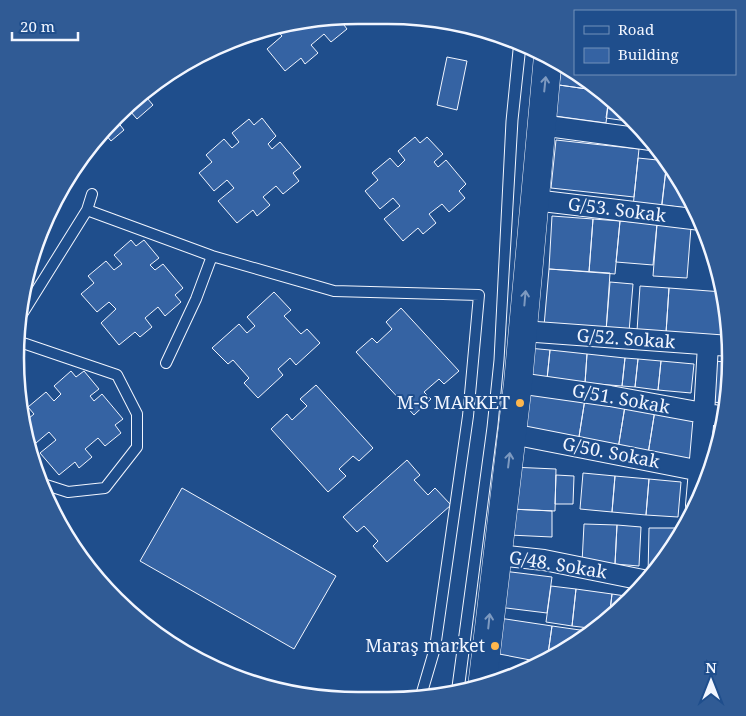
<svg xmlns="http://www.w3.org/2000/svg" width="746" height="716" viewBox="0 0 746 716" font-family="'Noto Serif',serif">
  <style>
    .building { fill: #3563a3; stroke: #f2f6ff }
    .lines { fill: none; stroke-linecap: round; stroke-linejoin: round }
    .service-casing { stroke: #f2f6ff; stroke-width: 12 }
    .minor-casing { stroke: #f2f6ff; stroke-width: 22 }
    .secondary-casing { stroke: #f2f6ff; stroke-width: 29 }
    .service { stroke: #1f4e8c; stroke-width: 10 }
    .minor { stroke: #1f4e8c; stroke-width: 20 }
    .secondary { stroke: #1f4e8c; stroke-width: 28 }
    .tram { stroke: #f2f6ff; stroke-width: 1 }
    .oneway { stroke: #7e9ac0 }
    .poi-dot { fill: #ffb74d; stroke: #1f4e8c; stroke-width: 2 }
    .labels { text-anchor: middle; stroke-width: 4; stroke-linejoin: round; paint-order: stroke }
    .street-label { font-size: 18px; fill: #f2f6ff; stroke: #1f4e8c }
    .poi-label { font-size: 18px; fill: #f2f6ff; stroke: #1f4e8c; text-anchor: end }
    .rim { fill: none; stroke: #f2f6ff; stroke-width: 2.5 }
  </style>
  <rect width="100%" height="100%" fill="#1f4e8c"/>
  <path class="building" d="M343,20L341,21L347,29L331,42L324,34L311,45L318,53L305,64L301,58L285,71L267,49L282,36L275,28L262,39L257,32L291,22Z
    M447,57L467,61L457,110L437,105Z
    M562,63L575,72V74H577L601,91L559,85Z
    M559,85L601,91L609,97L606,123L555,116Z
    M151,87L154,91L147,98L153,105L137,119L130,111L117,121L124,130L111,141L106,135L91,148L90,147L100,132Z
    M609,97L614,100L634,122L606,118Z
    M262,118L276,136L268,144L272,149L280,142L301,167L293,173L299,181L283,194L276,186L263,197L270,205L257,216L253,210L237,223L218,201L234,188L227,180L214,191L199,173L212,162L206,155L224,139L232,148L239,142L232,133L249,119L254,125Z
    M415,137L420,143L427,137L443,154L434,162L438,167L446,160L466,184L459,191L465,198L449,212L442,204L429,214L436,223L423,234L418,228L403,241L384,219L400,206L393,198L380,209L365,191L378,180L372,173L390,158L398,167L405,160L398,151Z
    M556,140L639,149L634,197L551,188Z
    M638,158L667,161L661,210L633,207Z
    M667,160L695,206L696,209L662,205Z
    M552,216L593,219L589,272L549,269Z
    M593,219L620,221L615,274L589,272Z
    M620,221L657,224L653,265L616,262Z
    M657,224L691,227L687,278L653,276Z
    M131,240L136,246L144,240L159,258L150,265L155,270L163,264L183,288L175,295L181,302L165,316L158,307L145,318L152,327L140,337L135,332L119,345L101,323L116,309L109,302L97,312L81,294L94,283L88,276L106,261L114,270L122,264L114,255Z
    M549,269L610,273L606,331L544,326Z
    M610,282L633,284L629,332L606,331Z
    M640,286L669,288L666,333L637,331Z
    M669,288L723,292L730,338L666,333Z
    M274,292L291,310L284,316L301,334L307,329L320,343L296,365L290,358L278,369L283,375L258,398L244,383L249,378L233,360L228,364L212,348L239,324L247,333L255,326L247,317Z
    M401,308L459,371L444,384L439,379L424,392L431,399L414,415L356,352L372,338L377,343L392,329L386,322Z
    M528,348L550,350L547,379L525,377Z
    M550,350L587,354L585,383L547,379Z
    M587,354L625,358L622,386L585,383Z
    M625,358L638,359L635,387L622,386Z
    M638,359L661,361L658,390L635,387Z
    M661,361L694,364L691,393L658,390Z
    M711,361L729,362L728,403L709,402Z
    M71,371L76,377L84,371L99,389L90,396L94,401L102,394L123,419L115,425L121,433L105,446L98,438L85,449L92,457L79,468L75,462L59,475L40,453L56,440L49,432L36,443L24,428L23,423L34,414L28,407L46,392L54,401L61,394L54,386Z
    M316,385L373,448L359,461L353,456L339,469L346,476L328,492L271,429L287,414L292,420L307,406L300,399Z
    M523,394L585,399L578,443L519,433Z
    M585,399L625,406L618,449L578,443Z
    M625,406L655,410L648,454L618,449Z
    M655,410L697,417L690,460L648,454Z
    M407,460L420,475L414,480L428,495L435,488L451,505L387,562L373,546L378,541L364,526L357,532L343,517Z
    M511,467L556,469L555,511L510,509Z
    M583,473L615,476L612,512L580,509Z
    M556,475L574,476L573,504H555Z
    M615,476L649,479L646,515L612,512Z
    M649,479L681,482L678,517L646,515Z
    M182,488L336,576L294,649L140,561Z
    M510,509L552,511V537L509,535Z
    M584,524L617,525L615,564L582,563Z
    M617,525L641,527L639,566L615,564Z
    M649,528H676L675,543L652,576L648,575Z
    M503,571L552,577L547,613L498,607Z
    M551,586L576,589L572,626L546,622Z
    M576,589L612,594L609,619L598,629L572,626Z
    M612,594L632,597L609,619Z
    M499,618L552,626L547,661L534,668L492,661Z
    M552,626L594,632L547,661Z"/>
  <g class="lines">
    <g class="service-casing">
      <path id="service" d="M87,210L212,256L334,291L479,295L468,416L435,648L420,699
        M19,319L87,210L92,194
        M17,341L117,375L137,414V447L105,488L68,492L40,483
        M166,363L196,299L212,256"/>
    </g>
    <g class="minor-casing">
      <path id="minor" d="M540,125L651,140
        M534,200L701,220
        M522,331L730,346
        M518,383L610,396L725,417
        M512,434L711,473
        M696,505L704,414L708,345
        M497,555L544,560L648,581
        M485,662L527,670"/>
    </g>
    <g class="secondary-casing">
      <path id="secondary" d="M482,687L518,383L548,56"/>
    </g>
    <use href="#service" class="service"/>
    <use href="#minor" class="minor"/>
    <use href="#secondary" class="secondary"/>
    <path class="tram" d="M464,691L498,425L504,360L518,120L526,46
      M451,694L487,427L494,360L506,121L514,40"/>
  </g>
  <defs><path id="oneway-shaft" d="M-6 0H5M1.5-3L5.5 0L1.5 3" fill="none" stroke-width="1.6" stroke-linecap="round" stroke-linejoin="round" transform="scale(1.25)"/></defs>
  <g class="oneway">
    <use href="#oneway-shaft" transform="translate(545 84) rotate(-84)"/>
    <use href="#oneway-shaft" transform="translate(525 298) rotate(-85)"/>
    <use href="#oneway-shaft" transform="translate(509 460) rotate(-83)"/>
    <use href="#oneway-shaft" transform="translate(489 621) rotate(-84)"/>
  </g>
  <g class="poi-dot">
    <circle cx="520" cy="403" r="5"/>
    <circle cx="495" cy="646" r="5"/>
  </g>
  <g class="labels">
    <g class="street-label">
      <text transform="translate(617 210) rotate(7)" y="6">G/53. Sokak</text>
      <text transform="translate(626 339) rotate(4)" y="6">G/52. Sokak</text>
      <text transform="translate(621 399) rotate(10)" y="6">G/51. Sokak</text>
      <text transform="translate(611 453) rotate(11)" y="6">G/50. Sokak</text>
      <text transform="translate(558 565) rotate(9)" y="6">G/48. Sokak</text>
    </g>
    <g class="poi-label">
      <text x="510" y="409">M-S MARKET</text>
      <text x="485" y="652">Maraş market</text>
    </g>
  </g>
  <path d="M0 0H746V716H0ZM358 24H388A334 334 0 0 1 722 358V358A334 334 0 0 1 388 692H358A334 334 0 0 1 24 358V358A334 334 0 0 1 358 24Z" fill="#305b95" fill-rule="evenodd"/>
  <path class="rim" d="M358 24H388A334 334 0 0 1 722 358V358A334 334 0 0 1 388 692H358A334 334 0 0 1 24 358V358A334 334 0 0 1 358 24Z"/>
  <rect x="574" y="10" width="162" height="65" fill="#1f4e8c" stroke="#7391ba"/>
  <rect x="584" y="26" width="25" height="8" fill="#1f4e8c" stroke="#7391ba"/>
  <text x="618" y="35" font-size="15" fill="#f2f6ff">Road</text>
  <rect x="584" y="48" width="25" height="15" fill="#3563a3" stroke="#7391ba"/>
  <text x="618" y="60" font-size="15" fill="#f2f6ff">Building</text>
  <g transform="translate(711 681)" stroke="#1f4e8c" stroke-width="4" paint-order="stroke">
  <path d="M0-4L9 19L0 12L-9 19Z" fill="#f2f6ff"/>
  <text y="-8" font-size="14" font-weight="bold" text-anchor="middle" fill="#f2f6ff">N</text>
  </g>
  <path d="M12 32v8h66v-8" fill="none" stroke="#f2f6ff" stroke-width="2.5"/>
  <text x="20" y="32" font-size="15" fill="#f2f6ff" stroke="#1f4e8c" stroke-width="4" paint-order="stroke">20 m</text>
</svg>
